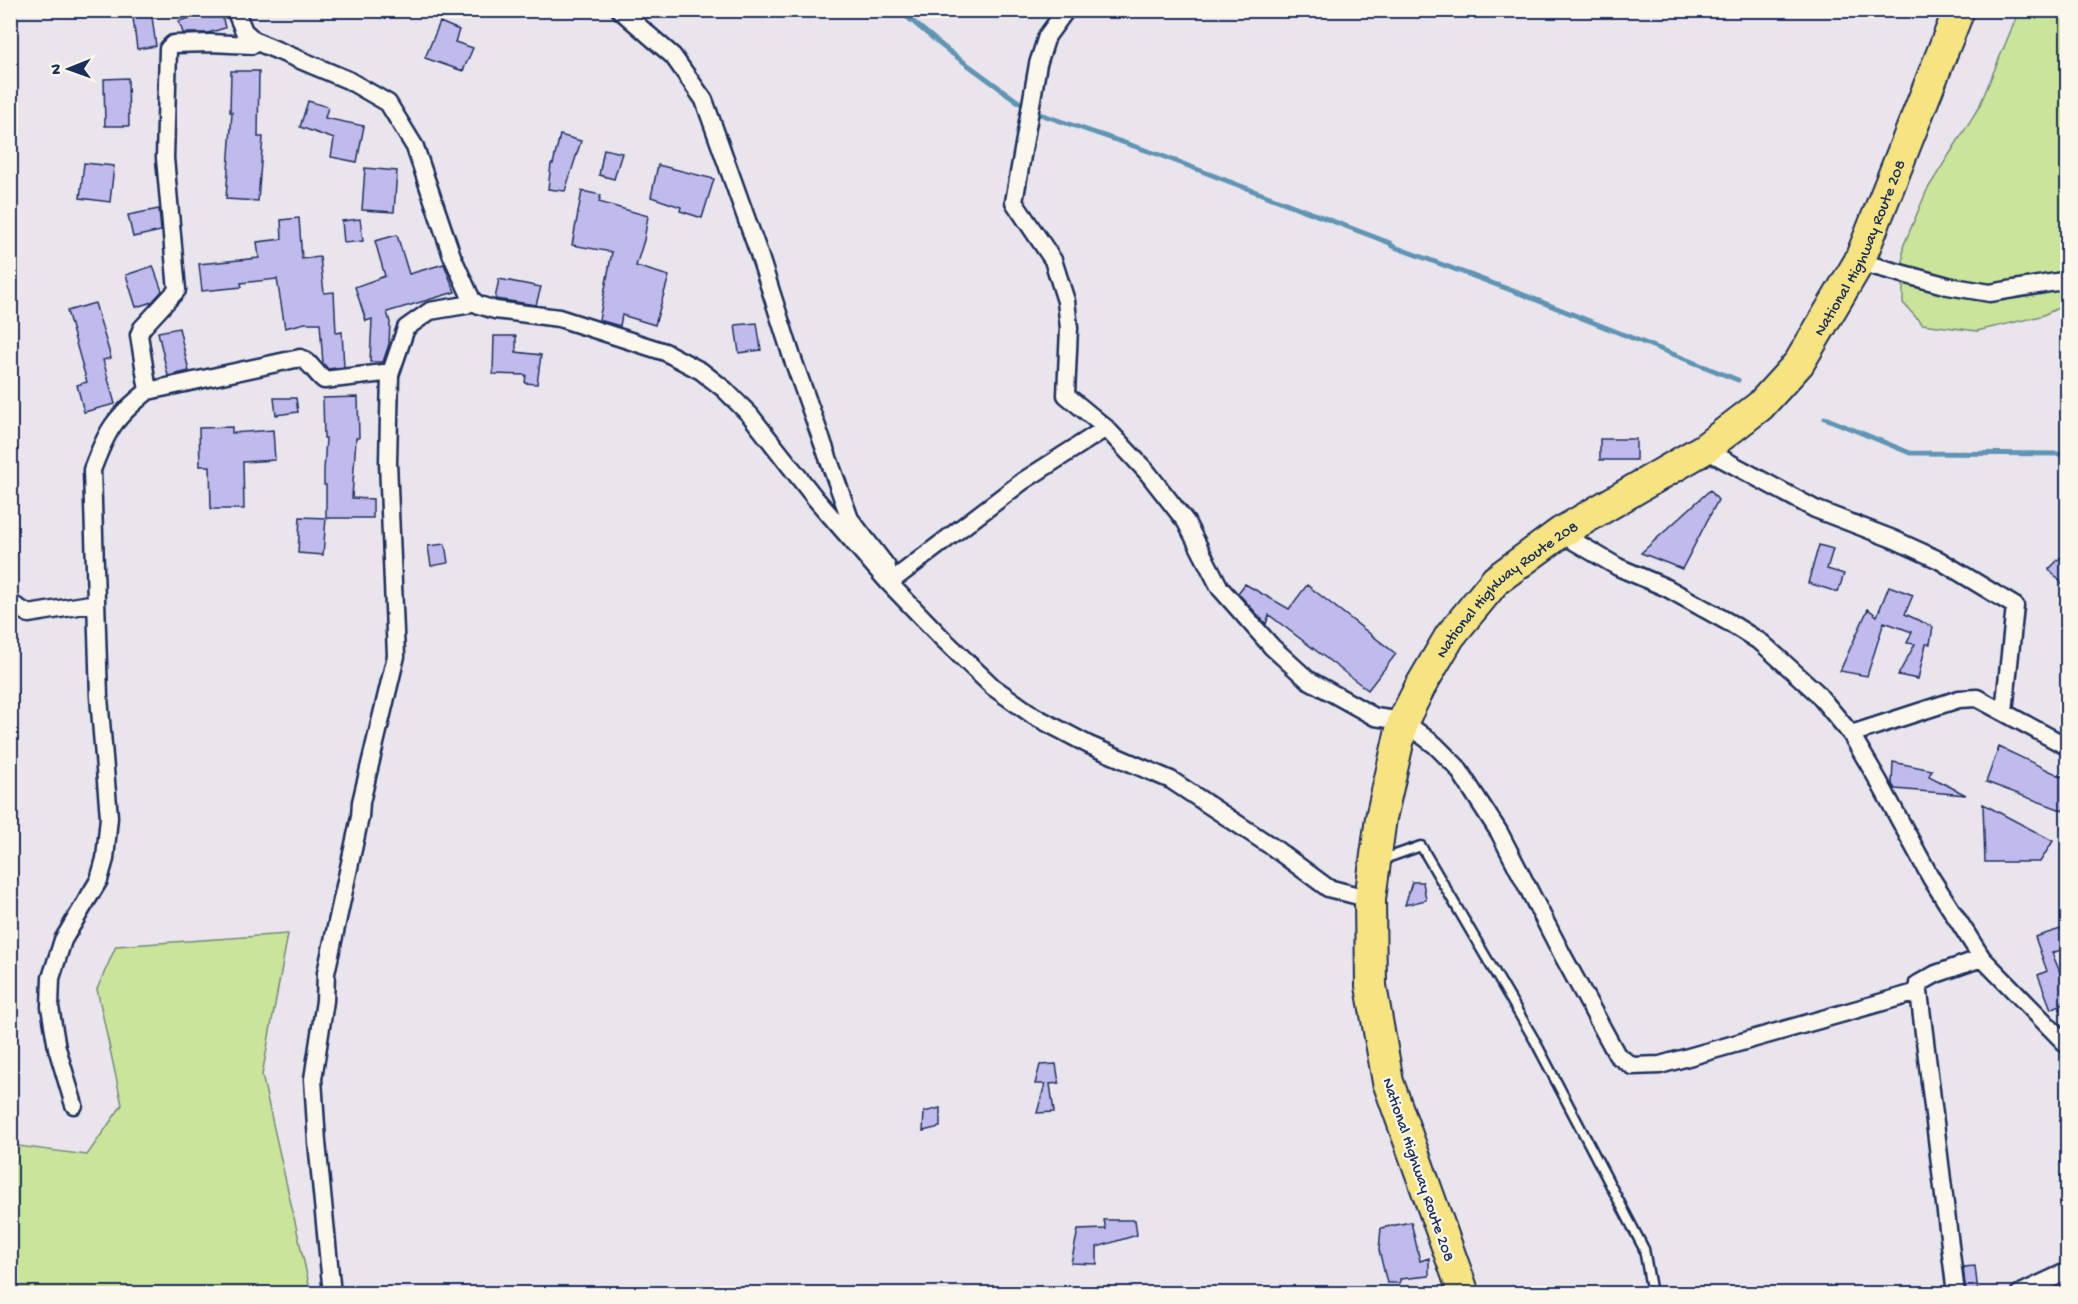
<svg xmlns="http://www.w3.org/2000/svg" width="2078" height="1304" viewBox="0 0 2078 1304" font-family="'Gochi Hand',sans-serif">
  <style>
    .green { fill: #cae49a; stroke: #728a7c; stroke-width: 1.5 }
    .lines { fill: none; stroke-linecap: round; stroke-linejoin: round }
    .stream { stroke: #5f94b4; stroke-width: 5 }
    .building { fill: #c1baec; stroke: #1b2f5e; stroke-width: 1.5 }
    .lane-casing { stroke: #1b2f5e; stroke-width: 13 }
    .street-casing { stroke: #1b2f5e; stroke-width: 21 }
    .highway-casing { stroke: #1b2f5e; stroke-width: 34 }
    .lane { stroke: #fbf7ec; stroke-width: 8 }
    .street { stroke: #fbf7ec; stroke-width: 16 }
    .highway { stroke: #f6e381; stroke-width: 30 }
    .labels { text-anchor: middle; stroke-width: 4.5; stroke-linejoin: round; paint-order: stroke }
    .street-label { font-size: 16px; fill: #1b2f5e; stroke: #fbf7ec }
  </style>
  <rect width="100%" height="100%" fill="#eae5ec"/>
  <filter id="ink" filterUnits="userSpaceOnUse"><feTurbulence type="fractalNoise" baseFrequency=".0167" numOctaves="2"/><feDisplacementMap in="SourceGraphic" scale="12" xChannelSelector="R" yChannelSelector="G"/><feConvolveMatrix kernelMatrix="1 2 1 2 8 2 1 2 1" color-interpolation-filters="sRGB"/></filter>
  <g filter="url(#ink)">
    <path class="green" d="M2019,11H2067V304L2041,316L1977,331L1922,324L1903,303V247L1927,190L1979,107Z
      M288,934L262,1075L311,1293H11V1145L87,1155L122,1105L97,989L116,946Z"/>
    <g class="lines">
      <path class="stream" d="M899,10L946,49L1031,111L1157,154L1390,243L1392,246L1524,295L1738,380
        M1825,418L1910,453L2068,454"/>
    </g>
    <path class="building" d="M132,10H151L156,46L137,49Z
      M195,10H221L225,28L208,33H183L179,21L197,16Z
      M440,22L459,30L455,42L473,48L463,71L425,58Z
      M231,71H259L258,137H263L258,201L226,199L232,112H230Z
      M128,78L129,126H105L104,79Z
      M308,101L328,107L325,118L364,126L357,162L331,157L334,139L300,127Z
      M560,135L581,141L565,191L548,189L551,164H553Z
      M604,149L622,153L614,179L599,175Z
      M84,163L114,166L110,202L80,198Z
      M658,165L714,179L702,218L680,211L681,207L651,197Z
      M365,168L397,171L394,212L362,210Z
      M582,191L601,195L599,202L648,216L644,240L636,266L669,276L655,325L622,315L620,326L599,320L612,252L572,245Z
      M159,209L161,231L133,237L128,215Z
      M299,218L302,259L320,257L324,293L334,292L336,333L342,332L344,367L328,369L323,363L320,323H305L285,328L277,279L241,283L242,287L202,291L199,264L259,258L257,242L282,239L281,220Z
      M360,219L363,241L344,243L342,221Z
      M397,235L409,274L444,264L455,292L387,312L390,322L389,344L383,362H370L372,319L366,321L355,287L385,276L375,241Z
      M153,266L162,291L152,302L136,307L126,275Z
      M499,279L541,287L536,305L495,299Z
      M95,303L111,358L103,360L115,404L84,412L77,385L87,382L67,311Z
      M757,323L761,350L739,353L735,325Z
      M179,328L189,371L168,376L158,332Z
      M494,336H516V352L541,355L537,384L525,383L526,375L493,374Z
      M358,397L359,438H356L352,498L373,499V518H326V485H324V471L326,438H324L323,398Z
      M274,398H296L298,412L276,415Z
      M232,427V433L273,430L275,460L243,462L244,509H211L210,466H200L199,428Z
      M1600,439H1636V460H1600Z
      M1710,490L1718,500L1682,569L1641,553Z
      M300,517L326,518L323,555L298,553Z
      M445,544L448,563L431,566L428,546Z
      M1819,545L1833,549L1827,569L1844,574L1838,592L1808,583Z
      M2067,551V589L2049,569Z
      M1245,584L1289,609L1307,585L1396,654L1368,690L1269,615L1266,624L1238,593Z
      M1889,586L1913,595L1905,614L1933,627L1930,644H1926L1918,679L1898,675L1915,644L1907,643L1912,632L1884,622L1867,676L1840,671L1868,609L1877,616Z
      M1999,747L2067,779V801L2064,811L1986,782Z
      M1893,762L1932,770L1929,776L1966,795L1895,789L1892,784Z
      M1983,804L2053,841L2040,862H1985Z
      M1412,882H1423L1426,900L1405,905Z
      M2067,927V948L2052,953L2067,989V1002L2051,1009L2038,975L2047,971L2035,937Z
      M1056,1064L1059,1083L1050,1084L1054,1112L1037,1113L1045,1084H1035L1040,1065Z
      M940,1108V1127L923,1131L924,1112Z
      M1104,1220H1135L1137,1235L1097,1247V1264L1071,1263L1078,1230L1106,1229Z
      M1411,1222L1420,1261L1429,1258V1276L1400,1279V1283H1387L1379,1250L1381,1228Z
      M1975,1266L1978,1292L1966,1293L1963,1267Z"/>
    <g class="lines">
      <g class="lane-casing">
        <path id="lane" d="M1381,860L1421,846L1535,1041L1644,1249L1652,1294"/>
      </g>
      <g class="street-casing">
        <path id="street" d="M235,10L244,31L255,41L348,80L388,103L415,147L452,256L472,300L479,305L495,310L559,318L665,352L701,371L724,389L750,415L815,498L889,583L942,638L993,687L1034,716L1089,745L1171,780L1274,848L1328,888L1370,899
          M620,10L673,56L704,100L758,251L792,357L850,519L887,567
          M1066,10L1047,36L1038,64L1014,202L1053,260L1066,301L1069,328L1066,395L1106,428L1147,472L1186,522L1220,588L1272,647L1307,679L1375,717L1403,721L1435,745L1457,767L1499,832L1563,956L1617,1055L1632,1066L1660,1065L1918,992
          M1859,262L1948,286L1990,293L2068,280
          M148,391L300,358C310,361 315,373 324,380L384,373L390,375
          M1704,449L1815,509L1893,539L1939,560L2015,606L2004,712
          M1560,533L1618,567L1667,588L1730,623L1762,643L1816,692L1851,734L1878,780L1931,878L1982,958L2068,1046
          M889,583L1023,481L1106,428
          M10,603L29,614L96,603
          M1851,734L1959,699L1977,698L2068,747
          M74,1105L57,1048L50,1007L51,978L63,940L99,880L105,859L109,817L99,697L92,470C107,430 114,418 148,391L139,335L142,328L177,290L165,158L168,49L173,44L210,43L252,45L255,41
          M332,1294L317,1142L313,1079L325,1001L326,973L360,817L361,802L396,656L388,462L390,375L406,328L430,311L466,305L472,300
          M1956,1294L1918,984L1936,974L1982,958
          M2019,1294L2068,1271"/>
      </g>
      <g class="highway-casing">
        <g id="highway">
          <path id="s1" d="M1464,1294L1388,1082L1371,986L1370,899L1381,818L1403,721L1420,687L1450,636L1496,580L1560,533L1704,449L1760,406L1799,363L1859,262L1959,10"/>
        </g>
      </g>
      <use href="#lane" class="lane"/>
      <use href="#street" class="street"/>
      <use href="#highway" class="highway"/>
    </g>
  </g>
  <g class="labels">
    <g class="street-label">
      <text dy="6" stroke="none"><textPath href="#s1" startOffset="1266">National Highway Route 208</textPath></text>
      <text dy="6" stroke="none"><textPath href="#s1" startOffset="762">National Highway Route 208</textPath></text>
      <text transform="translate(1420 1169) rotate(71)" y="6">National Highway Route 208</text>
    </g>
  </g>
  <rect width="2078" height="1304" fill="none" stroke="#fbf7ec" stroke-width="36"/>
  <rect x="18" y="18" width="2042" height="1268" fill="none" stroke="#1b2f5e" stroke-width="2" filter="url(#ink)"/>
  <g transform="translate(69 69) rotate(269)" stroke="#fbf7ec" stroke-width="4.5" paint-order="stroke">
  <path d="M0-4.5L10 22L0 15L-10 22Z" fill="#1b2f5e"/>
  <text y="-9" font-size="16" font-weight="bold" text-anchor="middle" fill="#1b2f5e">N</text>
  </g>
</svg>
